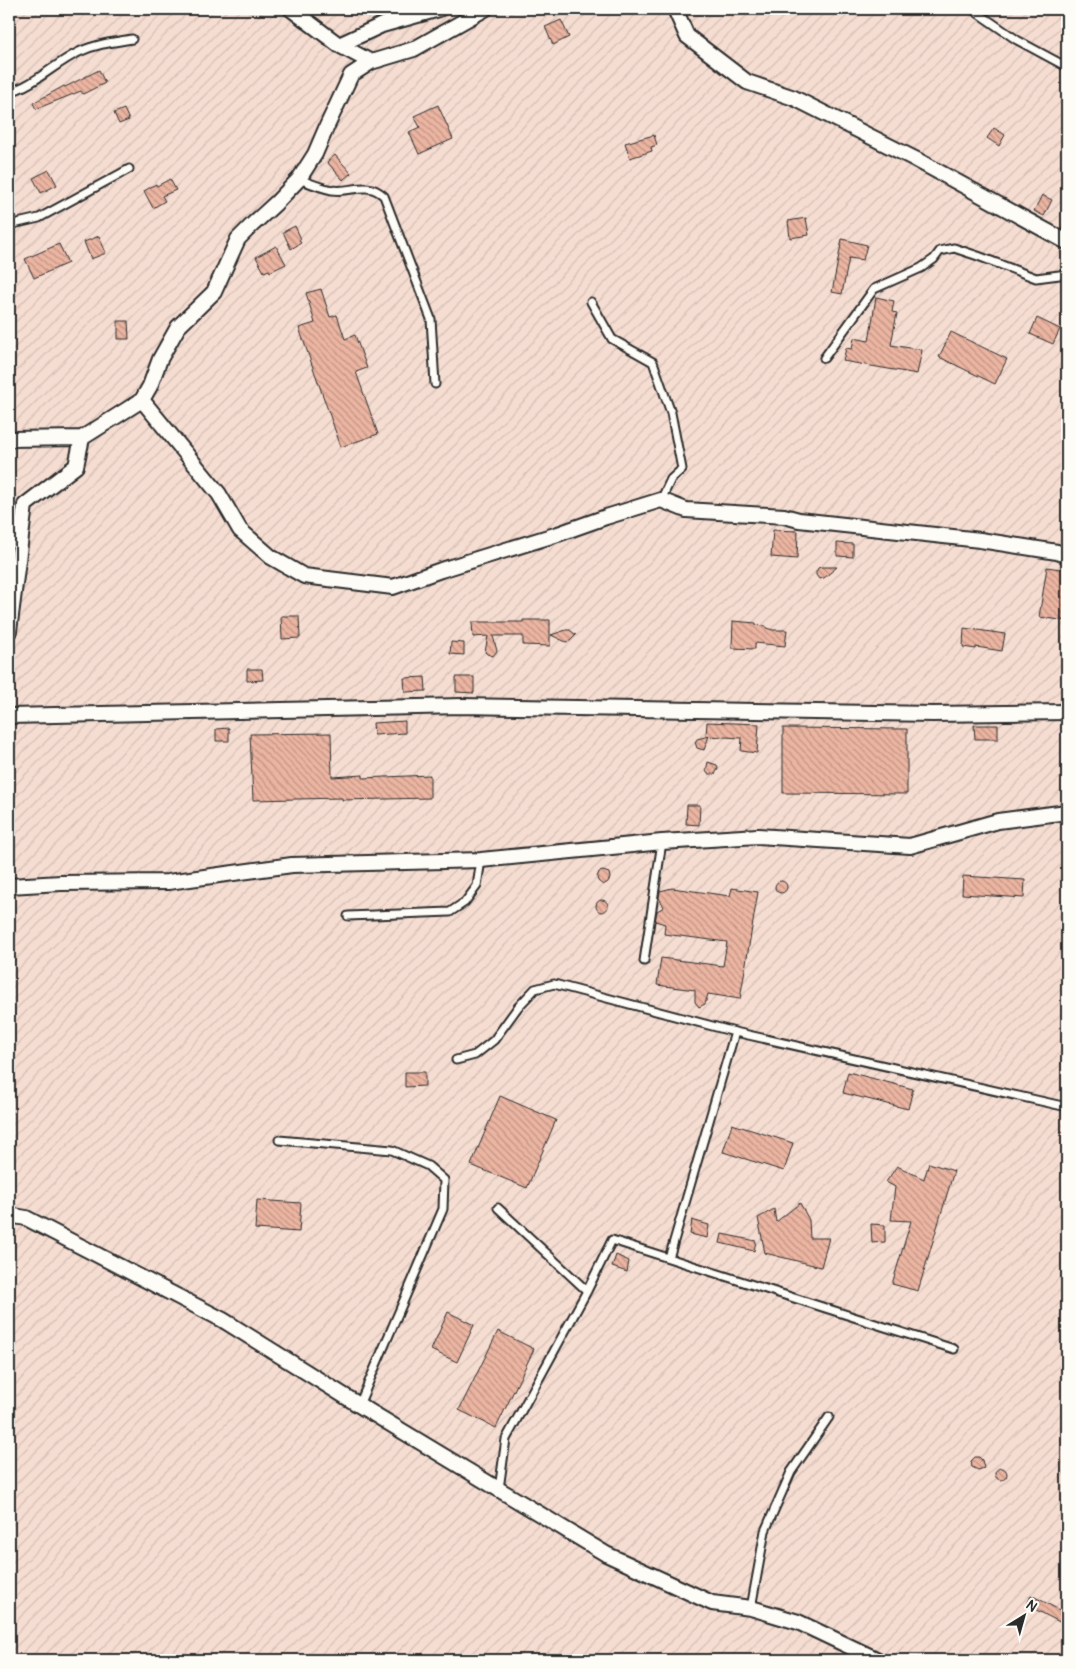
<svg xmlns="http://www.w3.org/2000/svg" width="1076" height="1669" viewBox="0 0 1076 1669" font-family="Pangolin,sans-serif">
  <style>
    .industrial { fill: url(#industrial-furrows) }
    .building { fill: url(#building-back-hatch); stroke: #2b2b2b }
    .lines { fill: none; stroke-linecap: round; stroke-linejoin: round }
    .service-casing { stroke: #2b2b2b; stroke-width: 11 }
    .minor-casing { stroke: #2b2b2b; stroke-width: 18 }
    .service { stroke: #fdfcf7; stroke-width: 7 }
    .minor { stroke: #fdfcf7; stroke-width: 14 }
  </style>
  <defs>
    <pattern id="industrial-furrows" width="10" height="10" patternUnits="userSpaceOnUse" patternTransform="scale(1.25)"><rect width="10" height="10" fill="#f6ddd2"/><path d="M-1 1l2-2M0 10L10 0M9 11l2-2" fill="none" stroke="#d3beb4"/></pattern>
    <pattern id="building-back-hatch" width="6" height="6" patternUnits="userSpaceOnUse" patternTransform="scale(1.25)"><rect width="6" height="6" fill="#ecb5a2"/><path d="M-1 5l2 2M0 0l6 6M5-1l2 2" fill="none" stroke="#bf9384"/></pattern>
  </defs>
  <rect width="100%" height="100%" fill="#faeee6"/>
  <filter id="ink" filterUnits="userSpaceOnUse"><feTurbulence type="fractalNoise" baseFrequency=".02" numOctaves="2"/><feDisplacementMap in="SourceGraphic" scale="10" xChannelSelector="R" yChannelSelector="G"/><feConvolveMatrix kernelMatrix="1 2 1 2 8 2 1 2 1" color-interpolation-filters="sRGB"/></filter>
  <g filter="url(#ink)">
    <path class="industrial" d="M9,9H1067V1660H9Z"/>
    <path class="building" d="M561,20L569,37L553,45L545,27Z
      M99,70L105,83L83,94L81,91L36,109L33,103L64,86L65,87Z
      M438,105L453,139L419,154L409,132L420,127L414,116Z
      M124,109L129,120L119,124L114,113Z
      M994,128L1005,135L999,146L987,138Z
      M654,135L657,145L651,147L652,151L630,158L625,143Z
      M335,155L351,173L343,180L327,162Z
      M49,170L57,185L41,193L33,178Z
      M170,179L176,190L162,196L165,201L153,208L144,191L156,184L157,186Z
      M1042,195L1052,200L1044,216L1034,211Z
      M806,218L809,235L790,238L788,221Z
      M295,226L301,239L299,240L301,243L291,249L283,232Z
      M99,236L106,253L91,259L84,242Z
      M842,239L867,245L863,260L849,258L842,294L832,292Z
      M59,244L68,263L34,278L25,259Z
      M276,246L286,264L270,272L269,270L264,272L256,257Z
      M321,289L330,317L337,315L345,339L355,335L367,368L356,372L378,434L341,447L299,328L315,323L306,293Z
      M876,297L894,301L892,312L897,313L891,345L922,350L917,374L843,361L846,348L852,349L854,338L869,341Z
      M1037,318L1060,329L1053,344L1030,334Z
      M118,321H128L129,339H118Z
      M951,332L1007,359L995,384L939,357Z
      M773,530L798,531L797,559L771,557Z
      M837,543L853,544V557L837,556Z
      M821,567H837L824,578L819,579L816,575V572L818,568Z
      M1047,567L1067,570V621L1039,617Z
      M281,616H299L300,638L282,639Z
      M523,620H550V646L523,645V636H493L497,651L493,656L487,654L485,652L488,636L473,637L472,622H523Z
      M733,621L756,623V625L766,626V628L773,630H787L785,646L755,643V649L732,648Z
      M964,628L1005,634L1002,651L976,647V649L963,647Z
      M566,630H570L576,635L570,641L566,642L551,635Z
      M451,642L464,643V655L450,654Z
      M247,669H262L263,680L247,681Z
      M425,677L426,691L405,692L404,678Z
      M456,677H474V693L456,692Z
      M405,721V733L374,735L373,723Z
      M707,722L759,724L757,753L741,751L742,738L706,736Z
      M974,725H998V739H975Z
      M229,728V741H216V729Z
      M783,728L907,729V794L783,793Z
      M331,733L332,777L363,775V778L430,775V798L342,800V798L253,800L250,734Z
      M709,736L704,750L697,748L695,742L697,739Z
      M708,762L717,765L718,769L715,774H708L706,771Z
      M687,805H700L699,825L686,824Z
      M603,871L609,873L610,878L608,882L603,885L598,881L597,877L599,872Z
      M963,876L1025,880L1024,898L962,894Z
      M775 887a6 6 0 1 1 12 0a6 6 0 1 1-12 0Z
      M672,888L730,896L732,888L758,892L740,999L708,994L705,1004L699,1007L695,1002V990L657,985L661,958L723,966L727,942L664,934L665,924L655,921L657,911L664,907L659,898L660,891Z
      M596 906a6 6 0 1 1 12 0a6 6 0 1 1-12 0Z
      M405,1072H425V1086L405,1087Z
      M848,1072L913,1089L908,1109L843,1093Z
      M500,1096L556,1120L527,1188L471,1165Z
      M732,1124L793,1143L784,1171L723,1152Z
      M929,1163L954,1171L918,1291L892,1284L911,1221L891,1220L895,1187L886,1182L897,1166L924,1179Z
      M257,1200L301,1203L299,1232L255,1229Z
      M800,1203L809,1220L810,1238H829L821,1267L765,1253L758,1218L774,1209L776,1222Z
      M692,1220L709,1225L707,1238L690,1234Z
      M871,1224L885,1225V1242L872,1243Z
      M722,1234L756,1241L754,1251L720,1243Z
      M616,1255L629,1261L627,1272L612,1267Z
      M448,1312L474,1325L457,1362L431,1350Z
      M498,1331L534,1349L496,1428L459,1410Z
      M975,1457H979L982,1460L984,1468L978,1470L972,1467L971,1461Z
      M995 1474a6 6 0 1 1 12 0a6 6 0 1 1-12 0Z
      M1031,1595L1067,1614V1626L1027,1605Z"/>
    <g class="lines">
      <g class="service-casing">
        <path id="service" d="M972,9L1017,40L1067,67
          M9,92C35,85 55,63 79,52C96,44 114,42 132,39
          M299,179C309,183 321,188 332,190C353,193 366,180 384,196L431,319L435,384
          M9,225L39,218L129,169
          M591,302L612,339L653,362L671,413L682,469L671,479L661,500
          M824,358L874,289L921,268L934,259L940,251L954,248L978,256L1036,278L1067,274
          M348,916L450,912L465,902L477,886L481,860
          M644,961L662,842
          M456,1060L475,1055L494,1040L518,1007L535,989L554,984L735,1032L1067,1107
          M279,1140L392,1150L428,1166L444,1180L443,1209L359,1405
          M498,1208L587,1291
          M669,1258L735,1032
          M499,1489L506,1439L587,1291L612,1240L954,1349
          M751,1608L765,1531L791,1472L829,1417"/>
      </g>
      <g class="minor-casing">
        <path id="minor" d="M291,9L339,45L371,62
          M675,9L687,36L747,82L794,98L915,159L1067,242
          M339,45L382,25L439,9
          M142,400L219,494L240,530L271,557L304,576L393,587L441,570L558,534L606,517L661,500L686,510L784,516L799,520L980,540L1057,552L1067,556
          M9,439L82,438L142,400L150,386L160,359L178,327L214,292L238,239L253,224L276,203L299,179L315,154L327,126L351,75L371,62L414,49L485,9
          M9,631L25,505L76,466L82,438
          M9,716L462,706L933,714L1067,712
          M9,886L61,883L168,882L292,865L481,860L662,842L758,836L910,846L998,821L1067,812
          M9,1215L26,1218L223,1320L359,1405L606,1554L712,1603L751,1608L798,1622L878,1660"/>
      </g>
      <use href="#service" class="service"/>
      <use href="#minor" class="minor"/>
    </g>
  </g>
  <rect width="1076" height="1669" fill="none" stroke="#fdfcf7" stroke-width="30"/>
  <rect x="15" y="15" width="1046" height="1639" fill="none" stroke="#2b2b2b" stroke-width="2" filter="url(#ink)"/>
  <g transform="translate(1024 1616) rotate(37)" stroke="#fdfcf7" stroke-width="4" paint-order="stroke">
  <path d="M0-4L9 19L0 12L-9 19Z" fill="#2b2b2b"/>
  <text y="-8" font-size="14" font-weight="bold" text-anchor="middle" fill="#2b2b2b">N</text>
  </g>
</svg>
